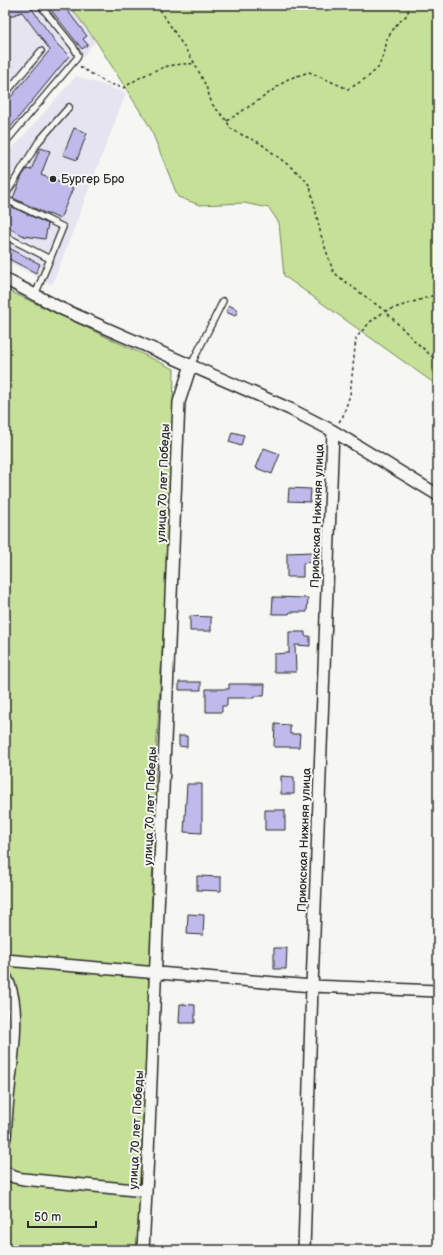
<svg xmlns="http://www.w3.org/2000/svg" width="443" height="1255" viewBox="0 0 443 1255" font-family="'Balsamiq Sans',sans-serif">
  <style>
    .built { fill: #e5e4f0 }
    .green { fill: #c5e097; stroke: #788661 }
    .building { fill: #bebaec; stroke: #2b2b2b }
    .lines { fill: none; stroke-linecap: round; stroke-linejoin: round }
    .lane-casing { stroke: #2b2b2b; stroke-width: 8 }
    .street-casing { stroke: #2b2b2b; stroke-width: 14 }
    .path { stroke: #2b2b2b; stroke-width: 1.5; stroke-dasharray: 3 3; stroke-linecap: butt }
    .lane { stroke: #f6f6f2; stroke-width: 5.5 }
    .street { stroke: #f6f6f2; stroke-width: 11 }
    .poi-dot { fill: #2b2b2b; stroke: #f6f6f2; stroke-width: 1.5 }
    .labels { text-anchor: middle; stroke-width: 4; stroke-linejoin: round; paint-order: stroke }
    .poi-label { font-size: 12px; fill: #2b2b2b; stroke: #f6f6f2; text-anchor: start }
    .street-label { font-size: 12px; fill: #2b2b2b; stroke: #f6f6f2 }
  </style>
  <rect width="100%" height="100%" fill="#f6f6f2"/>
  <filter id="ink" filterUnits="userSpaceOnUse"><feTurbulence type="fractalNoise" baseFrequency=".025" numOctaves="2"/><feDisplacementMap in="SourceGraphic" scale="8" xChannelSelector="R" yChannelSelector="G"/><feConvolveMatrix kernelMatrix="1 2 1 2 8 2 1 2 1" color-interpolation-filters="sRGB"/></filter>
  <g filter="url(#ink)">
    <path class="built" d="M5,5H69L96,41L5,149Z
      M76,76L126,93L52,285L5,260V157Z"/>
    <path class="green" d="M69,5H438V386L284,276L279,223L269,208L244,203L200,205L178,197L150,127L96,41Z
      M5,289L174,369L171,499L156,755L148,1015L137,1250H5Z"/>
    <path class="building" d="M16,5H36V7L32,9L57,44L69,56L9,129L5,125V104L50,50L22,12L5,18V9Z
      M47,5H63L87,36L83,39L88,45L82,49Z
      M74,128L87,133L77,160L63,155Z
      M40,148L50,151L41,175L73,188L60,219L49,214V215L13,198L22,176L27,169L31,170Z
      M10,206L48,224L45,239L24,236L5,226V214Z
      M5,246L40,264L36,273L5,257Z
      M229,305L238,310L235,316L226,312Z
      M232,432L244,435L241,446L229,442Z
      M264,448L280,454L272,474L256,468Z
      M289,488L311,489L310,502L288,501Z
      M313,552V562L303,563V577H287V553Z
      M273,597L308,598L307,612H290L289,614H272Z
      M190,616L211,617V631H190Z
      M289,632H305V636H310V646L295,645L296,672H274V654L289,653Z
      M179,682H201V690H179Z
      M229,684H265L264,696H254V698H227V706H222V712H206V689H229Z
      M275,724L290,725V734H300L299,747H274Z
      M179,736H187V747L179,746Z
      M281,776L294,777V794H281Z
      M187,784H202V833L184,832Z
      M265,810H285V830H265Z
      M197,876L221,877V891L197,890Z
      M188,914L204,915L203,935L187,934Z
      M274,948H287L286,969H274Z
      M180,1004L195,1005V1023H179Z"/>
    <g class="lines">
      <g class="lane-casing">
        <path id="lane" d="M5,94L41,51
          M5,143L77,58L78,55L73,46L40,5
          M5,196L39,141L69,107
          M5,199L63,227L50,259
          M5,236L50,259L35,295
          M191,365L223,301"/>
      </g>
      <g class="street-casing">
        <path id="street" d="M5,279L62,309L290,409L333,431L438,495
          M5,960L312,986L438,991
          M5,976C22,1004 12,1057 9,1089C7,1105 6,1122 5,1138
          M5,1172L14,1177L23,1179L145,1191
          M143,1250L148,1154L179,402L191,365
          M304,1250L312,986L333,431"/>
      </g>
      <path class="path" d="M157,5L195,64L206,86L212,104L227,121L230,128L238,133L260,143L301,175L310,186L321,235L333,271L339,277L385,311L415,341L438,362
        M80,67L107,83L123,88C146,73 167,62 195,64
        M227,121L265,96L288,79L309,72L348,89L352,87L368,77L378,68L385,50L387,39L396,25L407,15L410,5
        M339,422L343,416L350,395L356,338L370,322L385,311L438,294"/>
      <use href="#lane" class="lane"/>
      <use href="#street" class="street"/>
    </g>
  </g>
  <circle class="poi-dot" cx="53" cy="179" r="4"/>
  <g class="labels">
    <g class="poi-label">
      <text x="61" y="183">Бургер Бро</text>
    </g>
    <g class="street-label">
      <text transform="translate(163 483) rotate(-88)" y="4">улица 70 лет Победы</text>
      <text transform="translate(317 516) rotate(-88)" y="4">Приокская Нижняя улица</text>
      <text transform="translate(150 806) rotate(-88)" y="4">улица 70 лет Победы</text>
      <text transform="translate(304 840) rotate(-88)" y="4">Приокская Нижняя улица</text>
      <text transform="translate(136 1130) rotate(-87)" y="4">улица 70 лет Победы</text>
    </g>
  </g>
  <rect width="443" height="1255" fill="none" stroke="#f6f6f2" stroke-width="20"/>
  <rect x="10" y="10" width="423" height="1235" fill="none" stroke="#2b2b2b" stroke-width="1.5" filter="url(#ink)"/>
  <path d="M28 1221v6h68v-6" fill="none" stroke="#2b2b2b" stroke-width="2"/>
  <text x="34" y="1221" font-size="12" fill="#2b2b2b" stroke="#f6f6f2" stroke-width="3" paint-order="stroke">50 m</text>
</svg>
